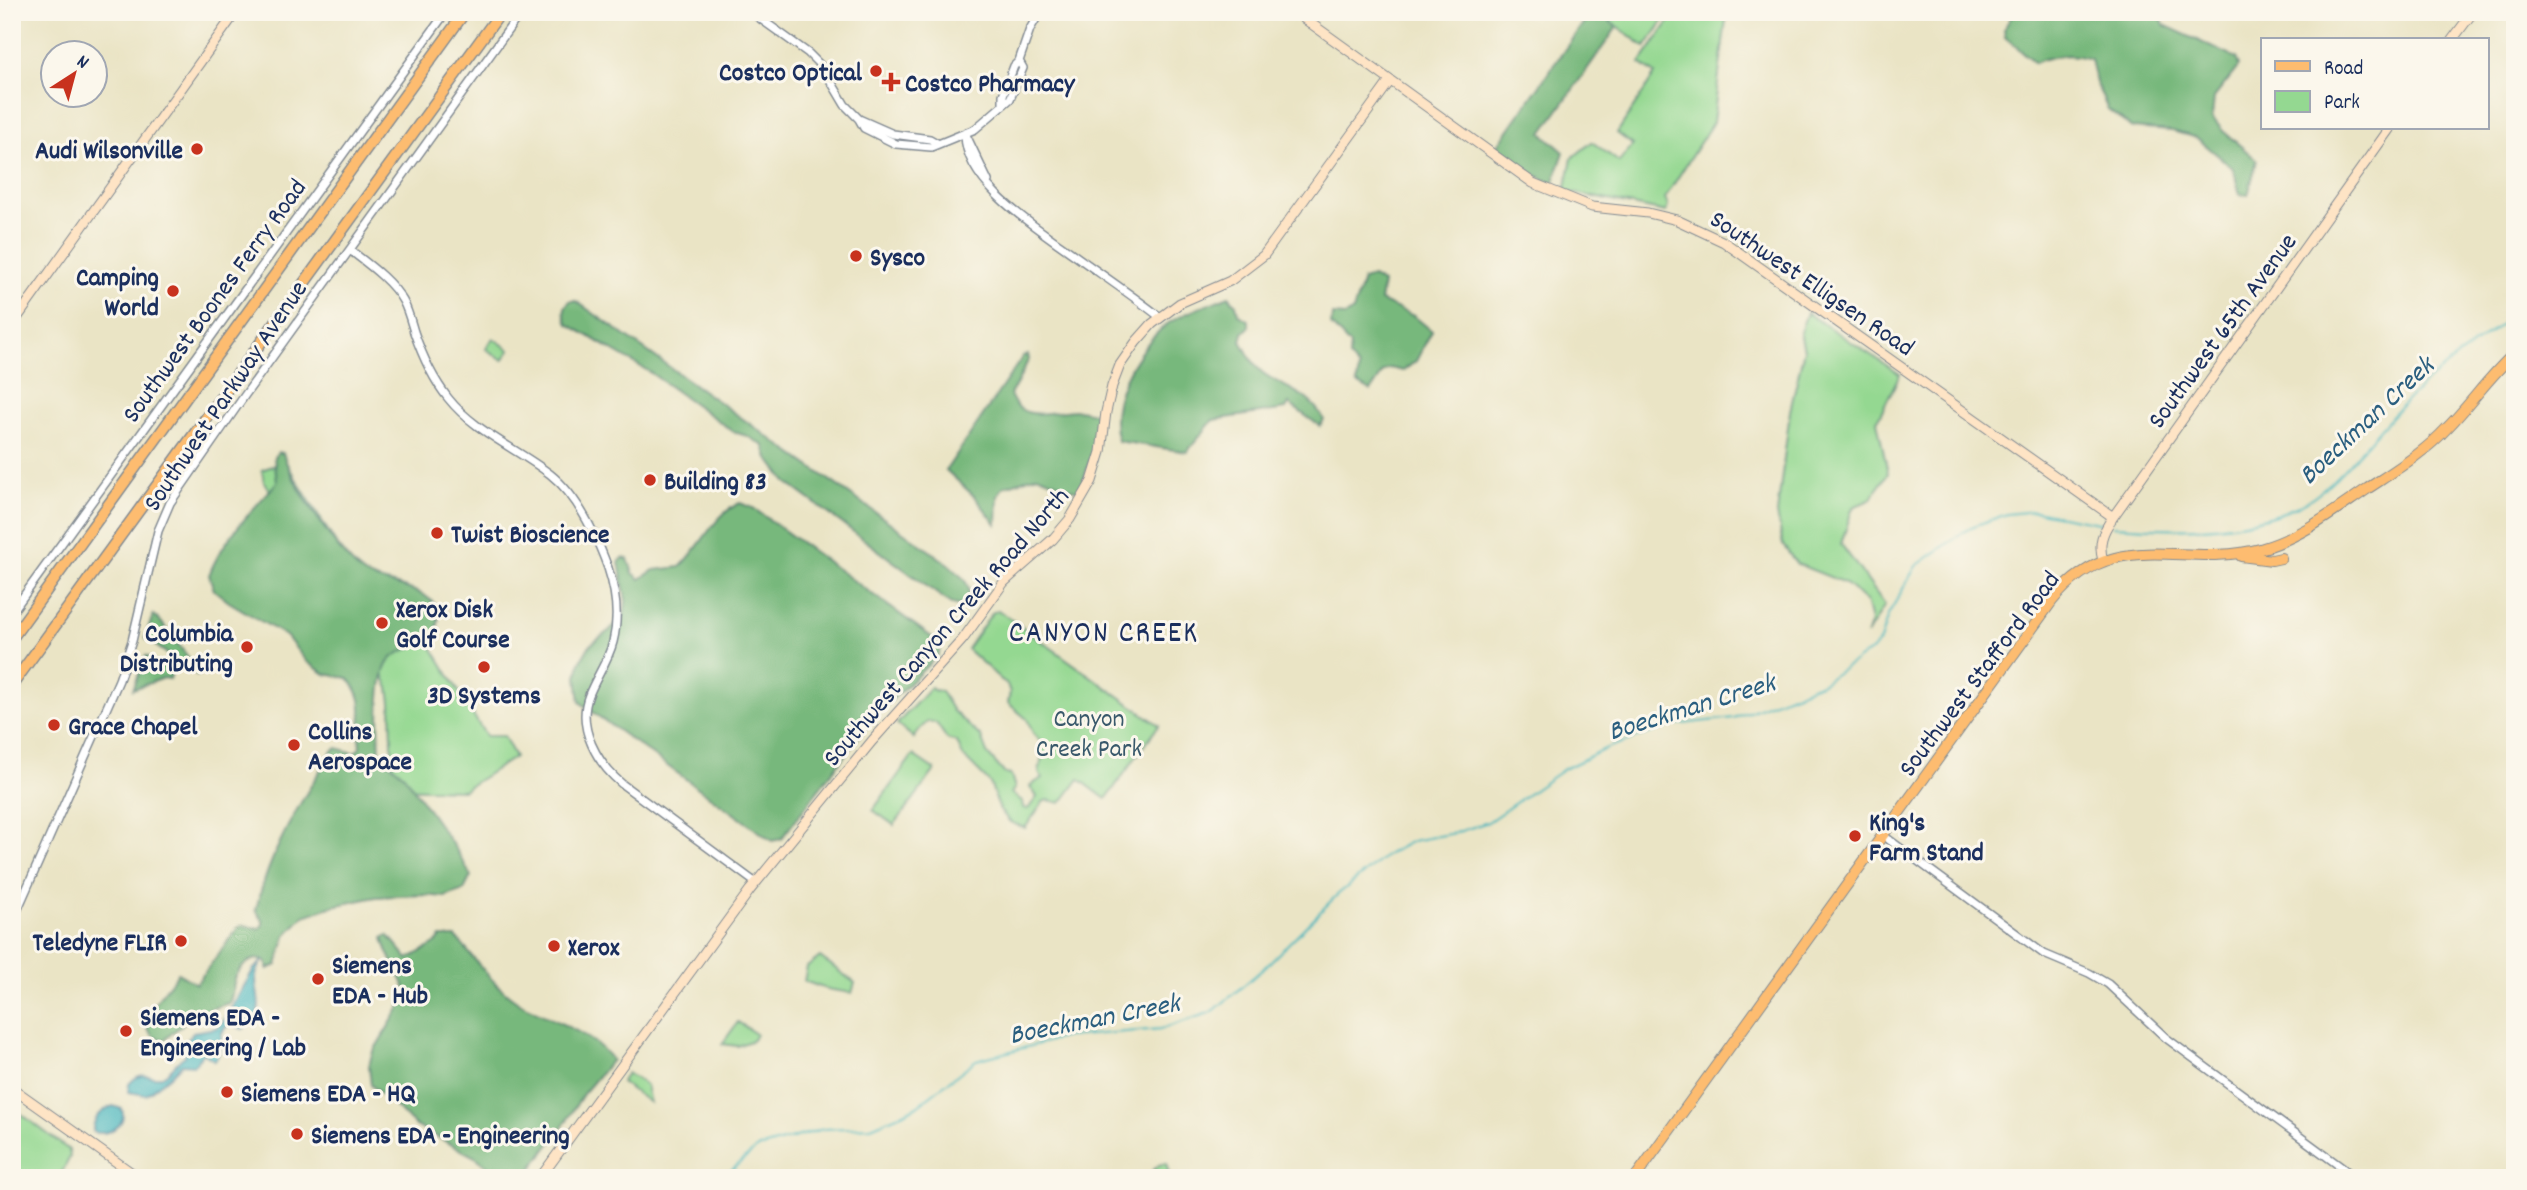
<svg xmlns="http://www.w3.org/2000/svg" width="2527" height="1190" viewBox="0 0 2527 1190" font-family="Dekko,sans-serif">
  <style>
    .green { fill: #94d891; stroke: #588478; stroke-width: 2 }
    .forest { fill: #77b87b; stroke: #49746c; stroke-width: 2 }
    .water { fill: #46b6bd; stroke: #30728e; stroke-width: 2 }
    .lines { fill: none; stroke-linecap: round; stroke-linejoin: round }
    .stream { stroke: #46b6bd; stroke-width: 2 }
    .tertiary-casing { stroke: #828a92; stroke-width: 10 }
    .secondary-casing { stroke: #828a92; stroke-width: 11 }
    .primary-casing { stroke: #828a92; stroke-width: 12 }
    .motorway-casing { stroke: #828a92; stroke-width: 13 }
    .tertiary { stroke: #fff; stroke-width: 7 }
    .secondary { stroke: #fee4c5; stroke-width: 9 }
    .primary { stroke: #fdbc6f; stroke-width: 10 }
    .motorway { stroke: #fdbc6f; stroke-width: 10 }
    .poi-dot { fill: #c8321e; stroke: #fbf7ec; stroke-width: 2.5 }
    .labels { text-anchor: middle; stroke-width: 6; stroke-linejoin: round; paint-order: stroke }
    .poi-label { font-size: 26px; font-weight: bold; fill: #1b2f5e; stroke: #fbf7ec; text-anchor: start }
    .street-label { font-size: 26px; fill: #1b2f5e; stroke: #fbf7ec }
    .park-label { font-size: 26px; fill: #39596b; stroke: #fbf7ec }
    .water-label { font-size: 28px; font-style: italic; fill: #2a5e7f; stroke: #fbf7ec }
    .quarter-label { font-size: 30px; letter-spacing: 2px; fill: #1b2f5e; stroke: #fbf7ec }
  </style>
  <rect width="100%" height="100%" fill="#fbf7ec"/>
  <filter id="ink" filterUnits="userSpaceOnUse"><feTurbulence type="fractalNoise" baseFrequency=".0143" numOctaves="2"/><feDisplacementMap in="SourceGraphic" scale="14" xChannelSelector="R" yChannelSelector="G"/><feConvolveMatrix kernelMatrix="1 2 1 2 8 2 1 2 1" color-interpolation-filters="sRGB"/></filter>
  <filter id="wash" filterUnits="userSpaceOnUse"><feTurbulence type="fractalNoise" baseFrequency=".00686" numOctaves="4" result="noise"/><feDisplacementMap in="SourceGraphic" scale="28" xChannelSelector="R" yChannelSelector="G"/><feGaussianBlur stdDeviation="1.57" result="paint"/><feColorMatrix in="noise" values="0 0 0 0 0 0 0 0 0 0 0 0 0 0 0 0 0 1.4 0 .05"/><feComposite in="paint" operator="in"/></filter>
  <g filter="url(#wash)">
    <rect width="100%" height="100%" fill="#eae4c5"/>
    <path class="green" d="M1611,12H1670L1645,47L1606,18Z
      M1676,12H1727L1713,122L1665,198L1668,206L1666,212L1565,191L1572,158L1592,142L1619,162L1633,145L1617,133L1655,74L1640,63Z
      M1807,313L1900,374L1877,421L1888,473L1870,500L1853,507L1841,544L1885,605L1866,636L1871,621L1866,601L1845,583L1797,564L1783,545L1777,514L1790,411L1804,350L1800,332Z
      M493,338L510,350L503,360L486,349Z
      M285,461L343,555L387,618L421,629L486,736H504L515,757L463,790L393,788L391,702L389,688L378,664L264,482L262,470Z
      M998,610L1159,725L1106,799L1079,779L1061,803L1047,800L1043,802L1025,828L1010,822L1000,810L990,783L963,756L957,742L947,739L936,723L928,721L916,733L914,738L897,724L931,687L933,690L941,691L953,711L981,737L987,753L1005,774L1011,775L1015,788L1011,793L1022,801L1023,808L1028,809L1037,797L1030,786L1042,778L1039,773L1043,750L1042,743L1033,733L1027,719L1008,703L1010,692L1007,685L967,649L992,613Z
      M913,755L935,770L894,825L873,810Z
      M820,957L855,983L852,993L826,989L804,981L807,967Z
      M738,1022L756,1034L753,1040L737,1046L722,1044Z
      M627,1073L646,1085L650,1103L621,1082Z
      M12,1107L69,1150L70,1157L59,1178H12Z
      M1166,1163L1170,1178H1145L1159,1165Z"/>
    <path class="forest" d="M1591,12H1611L1607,19L1617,27L1542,133L1564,152L1553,184L1517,166L1495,149Z
      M2014,12H2158L2164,25L2236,58L2239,66L2214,98L2212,117L2223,131L2257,160L2248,195L2240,194L2233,168L2197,138L2172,131L2132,128L2108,110L2096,83L2091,59C2072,53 2053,54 2035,63L2005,37L2004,29Z
      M1372,277L1383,283L1380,301L1414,316L1432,331L1416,361L1403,371L1390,368L1383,372L1371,391L1357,383L1359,368L1349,357L1350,345L1331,325L1333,315L1345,316L1353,311L1363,280Z
      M1229,296L1236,304L1238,314L1249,321V327L1243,333L1241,341C1247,352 1253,365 1263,373C1284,389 1310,392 1324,420L1320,426L1289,404L1286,409L1213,420L1187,452L1118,441C1106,402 1133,356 1161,329C1176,315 1210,304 1229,296Z
      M570,301H576L947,563C961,576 979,588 962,606L951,604L786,482L768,458L764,446L747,436L734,432L648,371L568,324C564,315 562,308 570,301Z
      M1028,355L1029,359C1021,373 1020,381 1010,394C1020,424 1052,411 1075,410C1083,410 1091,413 1098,414L1093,450L1080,492L1037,475L1003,487L998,495L997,525L975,497L946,470L1019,362L1023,356Z
      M278,452L283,453C291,481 341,560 366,575C384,585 435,588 438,613C443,648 406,642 390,660C376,675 379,734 380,755L404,775L457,851L471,876L464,890L445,897L423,895L376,897L333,906L304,916L286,935L277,965L268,969L267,963C256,954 244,963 237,974C232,982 234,994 229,1003L195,1014L164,1040L154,1037L147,1028C147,1007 166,990 178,973L196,984L238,928L243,925L259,929L263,925V921L256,910C269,852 301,801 332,751L337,748L355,753L360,747C357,718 370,703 348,678L325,674L306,661L286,636L229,602L214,590L209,575C222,540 253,510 277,482L274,457Z
      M740,503L753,508L937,641L940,646L939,654L918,675L874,717L781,839L772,841L591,711L580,702L577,677L580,662L590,645L610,630L624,615L626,601L619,562L623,558L628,559L633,573L640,579L654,570L680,567C701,548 713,515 740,503Z
      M153,615L161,622L201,674L197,675L145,638Z
      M146,656L172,671L170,679L164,678L133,689Z
      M388,935L408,959L435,944L441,937H456C475,959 495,988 520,1003C548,1020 593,1032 612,1060L583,1094L562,1128L525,1177L514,1178L491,1169L477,1158L416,1126L371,1085L369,1066L372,1054L408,994C401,975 388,958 383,938Z"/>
    <path class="water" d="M262,962C261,966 256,970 256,977C256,1003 268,1009 243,1029L231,1024C214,1032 227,1044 215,1061L203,1053L194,1065L182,1064L169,1077L146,1095L128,1092L129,1084C145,1066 150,1083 164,1075C172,1071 176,1061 185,1056L188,1039L193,1032L216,1028L223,1022L254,969Z
      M113,1106L122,1109C127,1126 108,1136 93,1132C92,1119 102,1110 113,1106Z"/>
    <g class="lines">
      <path class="stream" d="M2113,526C2174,530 2238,533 2296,507C2337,488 2376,429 2410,397C2442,367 2478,340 2515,315
        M722,1178L756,1149L823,1129L871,1127L904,1113L917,1106L976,1060L1066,1037L1161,1029L1212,1012L1263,969L1337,895L1388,854L1412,841L1455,833L1488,822L1564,769L1607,748L1673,725L1734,718L1822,683L1872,650L1880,641L1888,615L1916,566L1971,527L2007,514L2034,511L2104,524"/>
    </g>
  </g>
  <g filter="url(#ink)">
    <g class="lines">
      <g class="tertiary-casing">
        <path id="tertiary" d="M751,12L808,53L823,68L845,105L859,119L864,128L896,144L931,147L975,129L1010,99L1023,68L1019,61
          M1003,103V95L1014,66L1019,61L1030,29L1040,12
          M859,119L893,134L930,139L937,143
          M965,135C966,185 1036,227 1073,254C1102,275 1132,295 1160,317
          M966,135L988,181
          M350,250C368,264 392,281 403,301C408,310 411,322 414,332C422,355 432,378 448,398C474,431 516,448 550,474C578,496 596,535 608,568C616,592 619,618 613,642C608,661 596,677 589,695C576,728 598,764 622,784L756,883
          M12,612L446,12
          M1884,836L2044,954L2089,973L2108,984L2166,1038L2356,1178
          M12,922L119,680L132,641L158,531L170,503L245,395L521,12"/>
      </g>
      <g class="secondary-casing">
        <path id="secondary" d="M1295,12L1533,183L1592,207L1648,213L1677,220L1724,242L2113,517
          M2452,40L2473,12
          M12,325L236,12
          M2103,561C2098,543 2102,533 2113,517L2390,128
          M12,1088L139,1178
          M540,1178L750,890L872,741L963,639L1004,582L1053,539L1070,519L1092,481L1101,452L1106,412L1112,386L1120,365L1136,342L1152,324L1180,303L1230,281L1264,255L1390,81"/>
      </g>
      <g class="primary-casing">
        <path id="primary" d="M2241,556L2272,560L2281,558
          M1635,1178L2052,601C2115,523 2182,570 2260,549C2300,538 2333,512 2367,489C2394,471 2424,453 2447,428C2471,404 2489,376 2515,353"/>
      </g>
      <g class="motorway-casing">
        <path id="motorway" d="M12,638L465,12
          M12,685L501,12"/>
      </g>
      <use href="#tertiary" class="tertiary"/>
      <use href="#secondary" class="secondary"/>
      <use href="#primary" class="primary"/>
      <use href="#motorway" class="motorway"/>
    </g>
  </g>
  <g class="poi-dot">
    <circle cx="876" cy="71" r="7"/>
    <path d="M887.5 71.5h7v7h7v7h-7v7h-7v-7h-7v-7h7z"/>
    <circle cx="197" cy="149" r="7"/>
    <circle cx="856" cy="256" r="7"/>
    <circle cx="173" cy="291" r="7"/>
    <circle cx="650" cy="480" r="7"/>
    <circle cx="437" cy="533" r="7"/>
    <circle cx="382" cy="623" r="7"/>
    <circle cx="247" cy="647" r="7"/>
    <circle cx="484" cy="667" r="7"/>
    <circle cx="54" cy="725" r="7"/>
    <circle cx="294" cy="745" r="7"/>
    <circle cx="1855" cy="836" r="7"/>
    <circle cx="181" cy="941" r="7"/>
    <circle cx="554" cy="946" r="7"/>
    <circle cx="318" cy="979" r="7"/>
    <circle cx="126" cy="1031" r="7"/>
    <circle cx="227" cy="1092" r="7"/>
    <circle cx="297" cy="1134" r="7"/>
  </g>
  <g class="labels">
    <g class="poi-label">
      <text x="862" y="80" text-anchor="end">Costco Optical</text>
      <text x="905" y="91">Costco Pharmacy</text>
      <text x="183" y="158" text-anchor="end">Audi Wilsonville</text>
      <text x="870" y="265">Sysco</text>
      <text x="159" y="285" text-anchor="end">Camping<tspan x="159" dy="30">World</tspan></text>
      <text x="664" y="489">Building 83</text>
      <text x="451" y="542">Twist Bioscience</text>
      <text x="396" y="617">Xerox Disk<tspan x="396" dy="30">Golf Course</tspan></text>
      <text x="233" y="641" text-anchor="end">Columbia<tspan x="233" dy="30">Distributing</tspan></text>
      <text x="484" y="703" text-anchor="middle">3D Systems</text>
      <text x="68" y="734">Grace Chapel</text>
      <text x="308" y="739">Collins<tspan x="308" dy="30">Aerospace</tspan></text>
      <text x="1869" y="830">King's<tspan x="1869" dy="30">Farm Stand</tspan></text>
      <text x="167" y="950" text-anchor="end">Teledyne FLIR</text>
      <text x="568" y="955">Xerox</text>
      <text x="332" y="973">Siemens<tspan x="332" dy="30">EDA - Hub</tspan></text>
      <text x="140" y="1025">Siemens EDA -<tspan x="140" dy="30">Engineering / Lab</tspan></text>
      <text x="241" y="1101">Siemens EDA - HQ</text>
      <text x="311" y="1143">Siemens EDA - Engineering</text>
    </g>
    <g class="street-label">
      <text transform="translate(1813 282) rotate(34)" y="9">Southwest Elligsen Road</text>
      <text transform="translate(213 300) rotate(-54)" y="9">Southwest Boones Ferry Road</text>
      <text transform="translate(2221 330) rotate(-54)" y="9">Southwest 65th Avenue</text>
      <text transform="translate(224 395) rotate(-56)" y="9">Southwest Parkway Avenue</text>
      <text transform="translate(945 626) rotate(-49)" y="9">Southwest Canyon Creek Road North</text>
      <text transform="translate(1978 673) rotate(-53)" y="9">Southwest Stafford Road</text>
    </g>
    <g class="park-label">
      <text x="1089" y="726">Canyon<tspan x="1089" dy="30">Creek Park</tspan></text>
    </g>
    <g class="water-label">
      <text transform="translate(2365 419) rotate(-43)" y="10">Boeckman Creek</text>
      <text transform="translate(1691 705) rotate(-17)" y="10">Boeckman Creek</text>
      <text transform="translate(1094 1017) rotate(-11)" y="10">Boeckman Creek</text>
    </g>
    <g class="quarter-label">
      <text x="1104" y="641">CANYON CREEK</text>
    </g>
  </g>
  <rect width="2527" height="1190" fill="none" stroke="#fbf7ec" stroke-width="42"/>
  <rect x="2261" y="38" width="228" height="91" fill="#fbf7ec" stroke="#a1a7b3" stroke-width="2"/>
  <rect x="2275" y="61" width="35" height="10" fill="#fdbc6f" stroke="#a1a7b3" stroke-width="2"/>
  <text x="2324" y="74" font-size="21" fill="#1b2f5e">Road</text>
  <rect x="2275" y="91" width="35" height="21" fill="#94d891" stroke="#a1a7b3" stroke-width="2"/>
  <text x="2324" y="108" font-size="21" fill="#1b2f5e">Park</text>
  <g transform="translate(74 74) rotate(36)"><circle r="33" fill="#fbf7ec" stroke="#a1a7b3" stroke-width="2"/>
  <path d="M0-5L12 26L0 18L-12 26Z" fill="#c8321e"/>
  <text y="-10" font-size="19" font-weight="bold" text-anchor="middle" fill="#1b2f5e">N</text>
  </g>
</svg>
